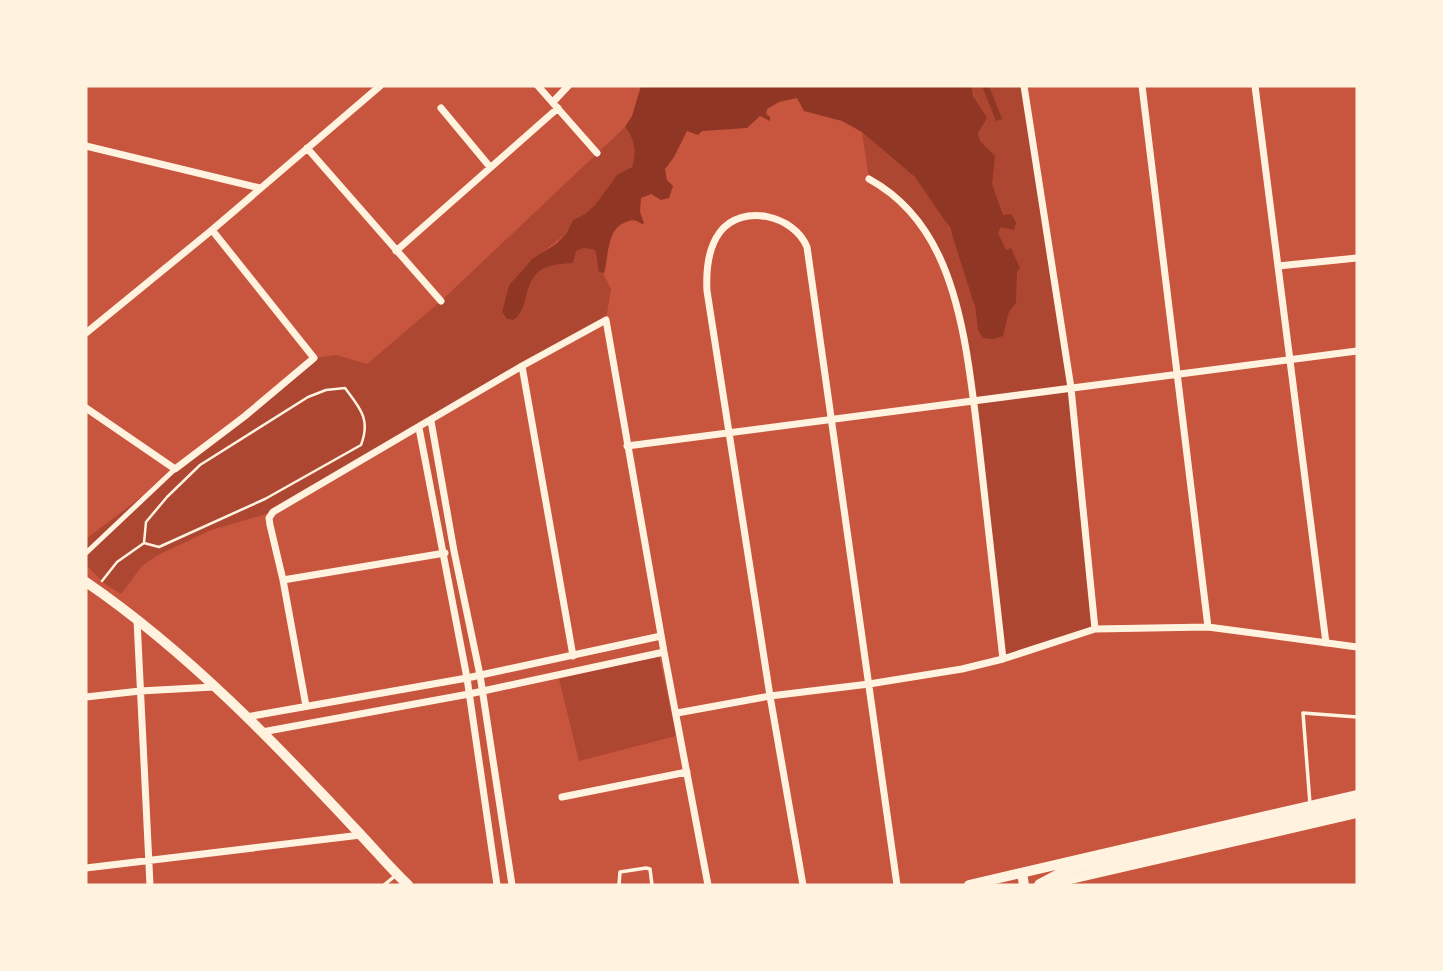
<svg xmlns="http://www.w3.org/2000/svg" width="1443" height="971" viewBox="0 0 1443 971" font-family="Rubik,sans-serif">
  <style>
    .green { fill: #ae4732 }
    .water { fill: #8f3625 }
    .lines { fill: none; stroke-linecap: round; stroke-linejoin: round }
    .path { stroke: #fff3e0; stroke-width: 2.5 }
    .service { stroke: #fff3e0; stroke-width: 3.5 }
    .pedestrian { stroke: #fff3e0; stroke-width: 5 }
    .minor { stroke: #fff3e0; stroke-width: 7 }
    .tertiary { stroke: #fff3e0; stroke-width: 10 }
    .secondary { stroke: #fff3e0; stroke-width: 10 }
    .trunk { stroke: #fff3e0; stroke-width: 12 }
  </style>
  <rect width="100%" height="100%" fill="#c8553d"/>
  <path class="green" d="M972,86H1024L1071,388L1095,629L1003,659L968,366L948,279L918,222L869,179L862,132C880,146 900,160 915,177C952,218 972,277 978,330L995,339L1003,335L1009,312L1016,303L998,233L989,159L982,148L978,133L977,112Z
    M625,127L634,138L635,157L632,167L613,180L595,205L585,214L573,220L566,234L545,250L509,285L502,312L507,319L512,320C532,309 520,274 549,266C556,264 565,264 572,263L576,251L584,248L595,250L596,260L611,289L606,320L273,512L211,530L158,555L142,566L121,594L105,584L86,565V539L197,455L314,358L336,355L367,364L441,301Z
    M659,655L676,736L579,761L559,679Z"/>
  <path class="water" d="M641,86H972L973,96L987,118L978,133L980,141L995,156L992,184L1003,215L1011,214L1016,222L1014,230L1001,227L998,233L1006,250L1011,248L1020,268L1017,272L1016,303L1009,312L1003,336L994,339L983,338L978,330L975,307L950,228L915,177L862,132L842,121L804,111L797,98L779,102L767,109L766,114L770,117V121L760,116L747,128L702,131L698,135L687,131L674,157L665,169L667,180L673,186L669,198L661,200L651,194L641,198L640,212L644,223L642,224C636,220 633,219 626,222C606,229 609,257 604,273L599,272L595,250L584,248L576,251L573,263C565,264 557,264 550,266C520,274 532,309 513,320L507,319L502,312L509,285L522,271L532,259L556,244L566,234L573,220L585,214L595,205L617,175L632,167C637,152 635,139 625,127L632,116Z
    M982,86H989L1002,119L996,121Z"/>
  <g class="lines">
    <path class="path" d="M102,581L117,562L144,543L146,522L167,497L200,465L308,397L326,390L345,388C360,408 371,419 361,445L265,499L159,547L144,543"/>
    <path class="service" d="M1310,804L1303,713L1357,717
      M384,885L395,876
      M619,885L620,872L646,868L650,869L652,885"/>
    <path class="pedestrian" d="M86,553L175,469"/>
    <path class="minor" d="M538,86L597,153
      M1024,86L1071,388L1095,629
      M1142,86L1208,627
      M1255,86L1326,643
      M553,102L568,86
      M441,108L490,167
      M86,146L260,188
      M307,148L441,301
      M869,179C900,196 924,224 939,256C964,309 971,380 978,437C987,511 995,585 1003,659
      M396,251L558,108
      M1278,266L1357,258
      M86,333L212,230L380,86
      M522,366L573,656
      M86,408L175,469L245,416L314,358L212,230
      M431,421L454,551L480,675L512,885
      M419,428L467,678L497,885
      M627,446L1357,351
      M283,580L445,553
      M137,620L150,885
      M86,697L140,691L214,687
      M306,706L283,580L270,525L269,518L273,512L522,366L606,320L664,652L708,885
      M677,713L770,696L869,684L962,669L1003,659L1095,629L1208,627L1357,647
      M246,717L467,678L661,636
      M262,732L469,694L664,652
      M562,797L687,772
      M86,868L361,835
      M803,885L770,696L707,291C706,272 708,248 720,232C742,203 794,215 807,247L897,885"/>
    <path class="tertiary" d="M1022,873L1024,885"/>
    <path class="secondary" d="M86,582C188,652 276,744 360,834C376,851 391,869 408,885
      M1049,884L1357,813
      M969,885L1357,795"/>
    <path class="trunk" d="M1040,885L1072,868L1357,804"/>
  </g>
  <rect width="1443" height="971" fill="none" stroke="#fff3e0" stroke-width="175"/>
</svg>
